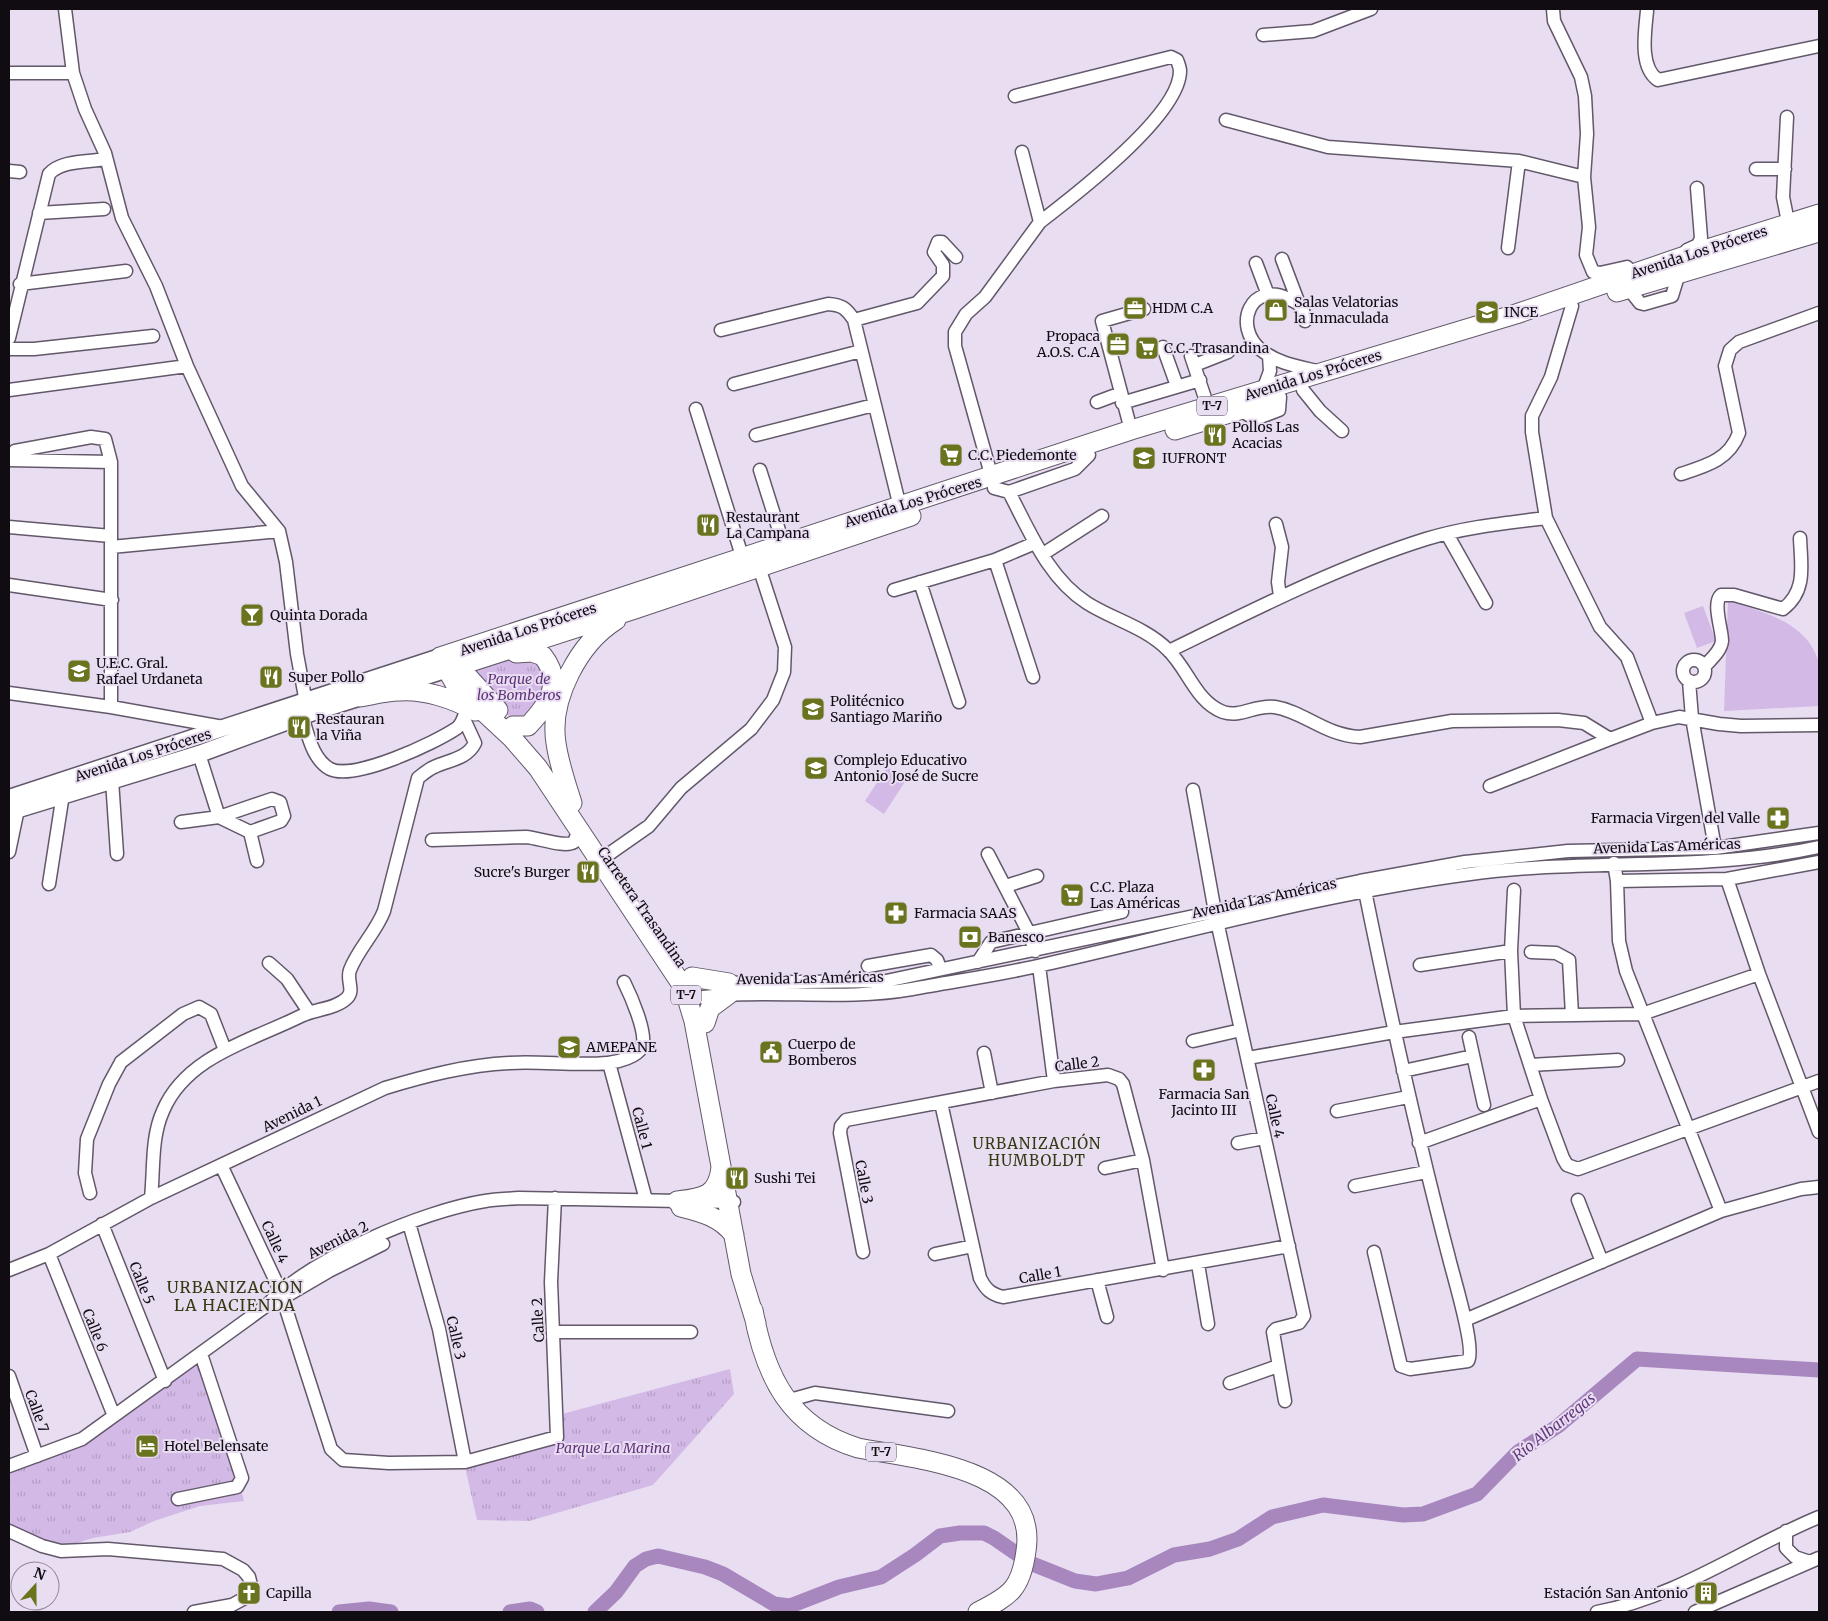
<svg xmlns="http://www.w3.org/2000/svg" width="1828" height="1621" viewBox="0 0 1828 1621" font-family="Merriweather,serif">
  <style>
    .grass { fill: url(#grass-tufts) }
    .pitch { fill: #d3b9e6 }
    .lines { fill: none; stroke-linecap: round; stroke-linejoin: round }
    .river { stroke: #a887bf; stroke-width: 15 }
    .minor-casing { stroke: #625869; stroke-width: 15 }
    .major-casing { stroke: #625869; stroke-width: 19 }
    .highway-casing { stroke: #625869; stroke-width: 21 }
    .minor { stroke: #fff; stroke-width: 12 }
    .major { stroke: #fff; stroke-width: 16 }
    .highway { stroke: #fff; stroke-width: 19 }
    .labels { text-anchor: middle; stroke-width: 4; stroke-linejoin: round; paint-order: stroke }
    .shield { fill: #e9ddf2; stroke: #514b55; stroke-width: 1 }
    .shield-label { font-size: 12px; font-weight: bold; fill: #100c12 }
    .street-label { font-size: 14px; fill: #100c12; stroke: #e9ddf2 }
    .poi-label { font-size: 14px; fill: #100c12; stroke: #e9ddf2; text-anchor: start }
    .park-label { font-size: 14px; font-style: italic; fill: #5e3378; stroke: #e9ddf2 }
    .neighbourhood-label { font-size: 15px; letter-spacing: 1px; fill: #353a12; stroke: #e9ddf2 }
    .water-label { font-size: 15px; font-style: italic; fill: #63387d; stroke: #e9ddf2 }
    .quarter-label { font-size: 16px; letter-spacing: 1px; fill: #353a12; stroke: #e9ddf2 }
  </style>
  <defs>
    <pattern id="grass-tufts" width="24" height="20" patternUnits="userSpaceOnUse" patternTransform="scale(1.25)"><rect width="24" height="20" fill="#d3b9e6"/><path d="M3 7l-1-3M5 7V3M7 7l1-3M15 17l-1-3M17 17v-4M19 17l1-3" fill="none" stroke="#b49ec4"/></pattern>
  </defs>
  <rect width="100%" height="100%" fill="#e9ddf2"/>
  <path class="grass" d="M516,658L535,661L550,683L528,721L514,722L484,690L471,671L502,660Z
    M188,1357L200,1365L235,1468L244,1501L200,1506L154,1521L130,1532L93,1538L56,1549L9,1528V1476L14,1465L54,1453Z
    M730,1369L734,1394L653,1485L529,1521L477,1520L465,1467L554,1443L562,1414Z"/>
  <path class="pitch" d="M1728,601C1763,612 1808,622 1819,663C1822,675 1819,693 1819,706L1724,711Z
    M1703,606L1716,641L1697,648L1684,613Z
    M887,767L906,780L884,814L865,801Z"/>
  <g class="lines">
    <path class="river" d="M339,1612L369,1609L391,1612
      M510,1612L530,1609L537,1612
      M595,1612L616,1592L635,1566L646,1559L658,1556L705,1567L723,1574L774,1604L790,1606L839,1587L881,1577L915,1555L940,1536L960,1533H984L994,1538L1030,1563L1075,1581L1096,1584L1128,1578L1174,1555L1210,1549L1238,1539L1272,1517L1323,1505L1403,1515L1423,1514L1477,1494L1518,1452L1558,1426L1637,1359L1819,1370"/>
    <g class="minor-casing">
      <path id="minor" d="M65,9L73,73L85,109L105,153L122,218L156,286L187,366L242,486L279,531L286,562L297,654L307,708
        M1553,9L1554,21L1581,77L1585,96L1587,134L1584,177L1589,227L1586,255L1593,272L1600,273L1627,267
        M1647,11C1645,32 1639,67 1658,80L1819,46
        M1263,35L1313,31L1371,9
        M9,73H73
        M1015,96L1171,57L1177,60C1178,63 1180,67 1180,71C1180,115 1074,196 1040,222
        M1787,117L1783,197L1788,222
        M1226,120L1328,147L1519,161L1584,177
        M1756,169H1785
        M9,171L20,172
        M39,213L104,209
        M1508,248L1519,161
        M1687,250L1698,245L1701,238L1697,188
        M1282,259L1299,304
        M1256,263L1268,295
        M20,284L126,271
        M1629,289L1640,303L1644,304L1672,296L1679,273
        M1572,306L1551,377L1532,416V432L1546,518L1600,627L1627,657L1652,723
        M854,320L917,303L943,276V265L934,252L938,242H942L956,257
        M1305,321C1304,308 1301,304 1289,299C1251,280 1232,326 1261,350C1278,364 1301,367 1321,372
        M721,330L828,304C842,305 846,308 854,320L900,507
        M9,338L49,174C61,160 89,162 106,159
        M1163,347L1177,386
        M9,349H34L153,336
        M1191,356L1208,407
        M1195,365L1228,352
        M734,384L861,351
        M9,390L187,366
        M1263,390L1270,371L1269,356
        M1303,390L1320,411L1342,431
        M1097,402L1121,393
        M1122,403L1200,380
        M696,409L742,556
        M1242,411L1255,419L1279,410L1280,397
        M1131,430L1102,321L1144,309
        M756,435L874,405
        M15,451L91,437L105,439L111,462V707
        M9,460L111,462
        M760,470L783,543
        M1681,474C1706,466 1729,460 1739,433L1725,366L1730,350L1739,342L1819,313
        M992,478L955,346V332L966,314L985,297L1040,222L1022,152
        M994,488L1009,492L1075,469L1089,455
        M1009,492C1030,532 1048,578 1087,603C1114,620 1145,627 1168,650C1188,669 1196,702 1223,712C1241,718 1256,704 1275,707C1305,712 1324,735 1360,737L1452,721L1558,720L1584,723L1610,739
        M1276,524L1282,547L1278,582L1280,596
        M9,527L111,536
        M1447,534L1486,603
        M111,547L279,531
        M1043,554L1102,516
        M995,560L1033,677
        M920,582L959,702
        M9,585L112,600
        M894,590L995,560L1035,543
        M1169,651C1253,610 1337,567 1426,539C1465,527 1506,523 1546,518
        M1683 671a11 11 0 1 1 22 0a11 11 0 1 1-22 0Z
        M1705,666C1711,659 1721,651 1722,641C1722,628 1712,604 1721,595H1734L1783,609C1807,591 1801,565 1800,538
        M1689,681L1692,718L1715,848
        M9,693L111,707L223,727
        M302,716C308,734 312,759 330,769C354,781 435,743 457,728C462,724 464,717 466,711
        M199,754L219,817L272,799L280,802L284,816L281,821L250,832L257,861
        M112,780L117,854
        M1490,786L1610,739L1652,723L1679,717L1719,724L1741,726L1819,725
        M1193,790L1215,912L1304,1316L1299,1323L1276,1329L1273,1332L1285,1401
        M181,822L219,817L250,832
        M432,840L526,837C539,838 565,848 574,842L579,830
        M9,852L18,809
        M988,854L1029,933L1035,951
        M599,861L649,826L681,788L751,729L773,700L784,672L785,647L759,567
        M1614,863L1617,881L1619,941L1626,971L1721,1211
        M1617,881L1727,879L1819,862
        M49,884L63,794
        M1006,886L1037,876
        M1365,891C1390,1014 1417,1136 1449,1258C1453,1275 1476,1349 1468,1361L1410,1369L1401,1366L1374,1252
        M1531,952L1556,953L1569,960L1572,1015
        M978,962L991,942L1122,912
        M269,963L287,979L309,1012
        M1420,965L1511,951
        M868,966L931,955L937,960L940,968
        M1039,966L1054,1081
        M1759,974L1819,1132
        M721,983L886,981L1360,881L1465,862L1568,851L1715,848L1819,833
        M688,999C762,987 838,1002 912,989C955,981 999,975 1042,965C1184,933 1325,893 1470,874C1586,858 1705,872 1819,847
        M1469,1037L1484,1105
        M1193,1041L1241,1030
        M984,1053L992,1093
        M1248,1058L1394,1032L1514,1016L1642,1014L1759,974L1727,879
        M609,1063L646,1200
        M1530,1065L1618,1060
        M1403,1071L1473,1056
        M1541,1099L1563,1158L1567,1165L1578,1169L1819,1081
        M941,1103L980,1278C986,1290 991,1294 1003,1297L1289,1246
        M1337,1111L1408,1097
        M1238,1143L1264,1138
        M1419,1143L1541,1099L1514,1016L1511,951L1514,890
        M221,1165L280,1290L331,1449L343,1460L389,1463L465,1462L557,1437L551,1282L555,1198
        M1105,1168L1143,1160
        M1355,1186L1426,1172
        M90,1193L85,1173L87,1139L109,1084L121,1062L183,1014L199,1007L211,1014L225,1050
        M151,1198C154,1170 151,1137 163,1111C186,1056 253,1040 301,1016C315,1009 336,1009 347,998C355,990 346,980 350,970C358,949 376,932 384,911L418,778C423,774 429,769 434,767C449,760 467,759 475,743L464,719
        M1578,1200L1602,1262
        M409,1223L439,1329L465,1462
        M102,1224L165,1381
        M863,1252L840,1133L841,1126L846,1120L1054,1081L1108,1075L1119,1079L1123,1084L1143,1160L1163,1270
        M49,1254L114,1416
        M935,1254L973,1246
        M1198,1264L1208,1324
        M9,1270L49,1254L151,1198L385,1088C425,1076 467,1065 509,1063C542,1061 575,1066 608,1063C618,1062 637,1057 642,1047C648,1034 630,994 624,982
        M1097,1280L1107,1317
        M276,1302L329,1271L383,1244
        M1465,1320L1721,1211L1801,1189L1819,1187
        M554,1332H691
        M9,1376L37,1456
        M1230,1383L1278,1366
        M786,1401L815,1393L948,1411
        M9,1466L82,1439L266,1306C309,1259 422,1211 485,1201C496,1199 508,1199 519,1198L734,1202
        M178,1499L237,1487L242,1478L201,1354
        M9,1531L42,1546L61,1551L108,1549L223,1559L243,1570L249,1577L251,1585L249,1595L243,1599L232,1605L194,1612
        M1786,1531V1548L1795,1557L1810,1562
        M1597,1612C1678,1597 1744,1548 1819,1517
        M1695,1612L1819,1558"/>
    </g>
    <g class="major-casing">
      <path id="major" d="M9,798L440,657
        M9,812L199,754L302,716L445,670"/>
    </g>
    <g class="highway-casing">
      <path id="highway" d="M1617,292L1819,232
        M1175,430L1271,400
        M451,658L498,710
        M445,670L635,609L911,516
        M360,697C372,695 386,691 399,691C424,689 454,699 475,711
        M513,726H528C548,705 564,683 543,656L532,652L516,653
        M572,803C566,784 559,764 556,743C549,699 579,643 616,620
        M692,977L729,983
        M705,1023L710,1008L729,994
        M677,1201C702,1198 718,1197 721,1167
        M681,1207C701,1212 721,1217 734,1235
        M753,1310C765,1377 790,1427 858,1448C915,1459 1039,1467 1026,1551C1021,1589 1010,1596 978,1612
        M756,1323L741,1274L694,1021L684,988L538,768L512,738L457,687L440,657L1131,430L1516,314L1685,256L1819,214"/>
    </g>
    <use href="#minor" class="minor"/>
    <use href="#major" class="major"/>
    <use href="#highway" class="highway"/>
  </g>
  <defs>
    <g id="office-square" transform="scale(1.25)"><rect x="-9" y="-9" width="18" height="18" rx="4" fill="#6a731d" stroke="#e9ddf2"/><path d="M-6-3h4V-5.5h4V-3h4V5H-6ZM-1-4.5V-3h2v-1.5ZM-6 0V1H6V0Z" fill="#fff"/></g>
    <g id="shop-square" transform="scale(1.25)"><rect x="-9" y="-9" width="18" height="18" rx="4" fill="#6a731d" stroke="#e9ddf2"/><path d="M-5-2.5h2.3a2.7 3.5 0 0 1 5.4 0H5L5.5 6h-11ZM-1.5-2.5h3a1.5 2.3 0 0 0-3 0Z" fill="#fff"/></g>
    <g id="university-square" transform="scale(1.25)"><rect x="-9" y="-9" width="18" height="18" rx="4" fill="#6a731d" stroke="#e9ddf2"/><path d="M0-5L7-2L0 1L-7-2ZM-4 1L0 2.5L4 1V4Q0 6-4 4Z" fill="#fff"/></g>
    <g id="supermarket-square" transform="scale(1.25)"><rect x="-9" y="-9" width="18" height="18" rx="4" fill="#6a731d" stroke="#e9ddf2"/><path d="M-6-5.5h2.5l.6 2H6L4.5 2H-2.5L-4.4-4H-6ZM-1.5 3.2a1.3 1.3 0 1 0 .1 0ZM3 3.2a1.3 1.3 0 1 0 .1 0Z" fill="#fff"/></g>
    <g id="restaurant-square" transform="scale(1.25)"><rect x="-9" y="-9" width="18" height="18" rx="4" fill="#6a731d" stroke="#e9ddf2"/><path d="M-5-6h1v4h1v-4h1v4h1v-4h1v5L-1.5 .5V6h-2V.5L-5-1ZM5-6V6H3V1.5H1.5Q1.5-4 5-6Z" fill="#fff"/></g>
    <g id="school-square" transform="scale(1.25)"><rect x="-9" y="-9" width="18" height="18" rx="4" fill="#6a731d" stroke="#e9ddf2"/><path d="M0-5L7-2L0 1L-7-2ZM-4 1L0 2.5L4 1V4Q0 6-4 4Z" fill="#fff"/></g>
    <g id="bar-square" transform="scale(1.25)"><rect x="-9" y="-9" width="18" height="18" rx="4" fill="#6a731d" stroke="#e9ddf2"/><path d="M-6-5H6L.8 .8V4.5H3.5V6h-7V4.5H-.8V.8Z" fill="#fff"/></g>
    <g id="pharmacy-square" transform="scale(1.25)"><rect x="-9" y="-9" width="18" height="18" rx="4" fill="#6a731d" stroke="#e9ddf2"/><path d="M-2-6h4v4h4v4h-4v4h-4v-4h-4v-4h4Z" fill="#fff"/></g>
    <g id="bank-square" transform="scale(1.25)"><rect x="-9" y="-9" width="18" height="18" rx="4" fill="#6a731d" stroke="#e9ddf2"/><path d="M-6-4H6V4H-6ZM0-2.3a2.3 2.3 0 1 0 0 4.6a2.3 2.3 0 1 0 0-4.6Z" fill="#fff"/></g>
    <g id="civic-square" transform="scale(1.25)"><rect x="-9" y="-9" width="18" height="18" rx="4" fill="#6a731d" stroke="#e9ddf2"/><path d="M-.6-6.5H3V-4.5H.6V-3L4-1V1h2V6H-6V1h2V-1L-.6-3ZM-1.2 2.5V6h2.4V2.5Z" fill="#fff"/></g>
    <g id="hotel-square" transform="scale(1.25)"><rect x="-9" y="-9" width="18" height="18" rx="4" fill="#6a731d" stroke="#e9ddf2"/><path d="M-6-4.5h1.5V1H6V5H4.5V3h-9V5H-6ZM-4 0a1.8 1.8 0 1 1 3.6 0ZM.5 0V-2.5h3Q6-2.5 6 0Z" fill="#fff"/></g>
    <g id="church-square" transform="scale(1.25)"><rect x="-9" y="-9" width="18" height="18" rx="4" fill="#6a731d" stroke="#e9ddf2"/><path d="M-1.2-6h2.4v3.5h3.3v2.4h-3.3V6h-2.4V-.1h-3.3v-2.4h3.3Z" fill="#fff"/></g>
    <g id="building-square" transform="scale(1.25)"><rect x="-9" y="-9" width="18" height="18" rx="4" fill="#6a731d" stroke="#e9ddf2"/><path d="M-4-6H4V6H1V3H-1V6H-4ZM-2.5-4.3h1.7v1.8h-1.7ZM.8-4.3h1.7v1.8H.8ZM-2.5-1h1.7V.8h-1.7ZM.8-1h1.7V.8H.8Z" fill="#fff"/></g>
  </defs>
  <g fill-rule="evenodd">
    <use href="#office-square" x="1135" y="308"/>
    <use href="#shop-square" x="1276" y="310"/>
    <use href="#university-square" x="1487" y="312"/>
    <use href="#office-square" x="1118" y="344"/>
    <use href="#supermarket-square" x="1147" y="348"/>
    <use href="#restaurant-square" x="1215" y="435"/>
    <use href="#supermarket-square" x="951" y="455"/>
    <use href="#school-square" x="1144" y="458"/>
    <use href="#restaurant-square" x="708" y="525"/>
    <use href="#bar-square" x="252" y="615"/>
    <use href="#school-square" x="79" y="671"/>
    <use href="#restaurant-square" x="271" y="677"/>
    <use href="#university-square" x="813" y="709"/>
    <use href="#restaurant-square" x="299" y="727"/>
    <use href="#university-square" x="816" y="768"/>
    <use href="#pharmacy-square" x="1778" y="818"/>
    <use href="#restaurant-square" x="588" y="872"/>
    <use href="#supermarket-square" x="1072" y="895"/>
    <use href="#pharmacy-square" x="896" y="913"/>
    <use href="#bank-square" x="970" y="937"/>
    <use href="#school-square" x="569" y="1047"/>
    <use href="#civic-square" x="771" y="1052"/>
    <use href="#pharmacy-square" x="1204" y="1070"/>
    <use href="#restaurant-square" x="737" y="1178"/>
    <use href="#hotel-square" x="147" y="1446"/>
    <use href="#church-square" x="249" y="1593"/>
    <use href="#building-square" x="1706" y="1593"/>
  </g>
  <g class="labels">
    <g class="shield">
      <rect x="1197" y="396.5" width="30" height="19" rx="4"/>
      <rect x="671" y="985.5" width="30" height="19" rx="4"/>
      <rect x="866" y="1442.5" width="30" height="19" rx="4"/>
    </g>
    <g class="shield-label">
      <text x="1212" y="410">T-7</text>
      <text x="686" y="999">T-7</text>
      <text x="881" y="1456">T-7</text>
    </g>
    <g class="street-label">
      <text transform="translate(1699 252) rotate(-18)" y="5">Avenida Los Próceres</text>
      <text transform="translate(1313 375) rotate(-17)" y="5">Avenida Los Próceres</text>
      <text transform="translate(913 502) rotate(-17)" y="5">Avenida Los Próceres</text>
      <text transform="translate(528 629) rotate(-18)" y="5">Avenida Los Próceres</text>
      <text transform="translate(143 755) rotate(-18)" y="5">Avenida Los Próceres</text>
      <text transform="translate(1667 846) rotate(-2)" y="5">Avenida Las Américas</text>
      <text transform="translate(1264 898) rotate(-12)" y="5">Avenida Las Américas</text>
      <text transform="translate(642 907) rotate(55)" y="5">Carretera Trasandina</text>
      <text transform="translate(810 978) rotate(-1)" y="5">Avenida Las Américas</text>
      <text transform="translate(1077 1064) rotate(-7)" y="5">Calle 2</text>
      <text transform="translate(292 1114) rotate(-26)" y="5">Avenida 1</text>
      <text transform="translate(1275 1116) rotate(78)" y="5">Calle 4</text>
      <text transform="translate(642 1128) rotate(75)" y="5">Calle 1</text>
      <text transform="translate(864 1182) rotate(79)" y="5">Calle 3</text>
      <text transform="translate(338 1240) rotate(-27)" y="5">Avenida 2</text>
      <text transform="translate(275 1242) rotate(65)" y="5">Calle 4</text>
      <text transform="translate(1040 1275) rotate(-10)" y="5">Calle 1</text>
      <text transform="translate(142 1283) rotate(68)" y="5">Calle 5</text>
      <text transform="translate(538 1320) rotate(-93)" y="5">Calle 2</text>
      <text transform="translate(95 1330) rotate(68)" y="5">Calle 6</text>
      <text transform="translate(456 1338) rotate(77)" y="5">Calle 3</text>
      <text transform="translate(37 1411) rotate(70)" y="5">Calle 7</text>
    </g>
    <g class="poi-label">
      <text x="1294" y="307">Salas Velatorias<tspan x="1294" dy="16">la Inmaculada</tspan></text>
      <text x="1152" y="313">HDM C.A</text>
      <text x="1504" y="317">INCE</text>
      <text x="1100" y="341" text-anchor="end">Propaca<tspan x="1100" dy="16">A.O.S. C.A</tspan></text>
      <text x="1164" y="353">C.C. Trasandina</text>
      <text x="1232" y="432">Pollos Las<tspan x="1232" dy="16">Acacias</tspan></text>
      <text x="968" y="460">C.C. Piedemonte</text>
      <text x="1162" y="463">IUFRONT</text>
      <text x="726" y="522">Restaurant<tspan x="726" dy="16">La Campana</tspan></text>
      <text x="270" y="620">Quinta Dorada</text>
      <text x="96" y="668">U.E.C. Gral.<tspan x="96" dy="16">Rafael Urdaneta</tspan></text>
      <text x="288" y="682">Super Pollo</text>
      <text x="830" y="706">Politécnico<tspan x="830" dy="16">Santiago Mariño</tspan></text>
      <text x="316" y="724">Restauran<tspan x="316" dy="16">la Viña</tspan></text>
      <text x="834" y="765">Complejo Educativo<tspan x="834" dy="16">Antonio José de Sucre</tspan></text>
      <text x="1760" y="823" text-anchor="end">Farmacia Virgen del Valle</text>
      <text x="570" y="877" text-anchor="end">Sucre's Burger</text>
      <text x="1090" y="892">C.C. Plaza<tspan x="1090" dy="16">Las Américas</tspan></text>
      <text x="914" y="918">Farmacia SAAS</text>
      <text x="988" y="942">Banesco</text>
      <text x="788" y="1049">Cuerpo de<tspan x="788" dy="16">Bomberos</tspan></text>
      <text x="586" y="1052">AMEPANE</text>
      <text x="1204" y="1099" text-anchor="middle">Farmacia San<tspan x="1204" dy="16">Jacinto III</tspan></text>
      <text x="754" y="1183">Sushi Tei</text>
      <text x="164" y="1451">Hotel Belensate</text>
      <text x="266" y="1598">Capilla</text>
      <text x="1688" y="1598" text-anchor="end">Estación San Antonio</text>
    </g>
    <g class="park-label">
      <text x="519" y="684">Parque de<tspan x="519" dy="16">los Bomberos</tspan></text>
      <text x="613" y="1453">Parque La Marina</text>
    </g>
    <g class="neighbourhood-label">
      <text x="1037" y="1149">URBANIZACIÓN<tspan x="1037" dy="17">HUMBOLDT</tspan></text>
    </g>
    <g class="water-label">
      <text transform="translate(1554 1427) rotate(-38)" y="5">Río Albarregas</text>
    </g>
    <g class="quarter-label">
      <text x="235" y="1293">URBANIZACIÓN<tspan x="235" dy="18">LA HACIENDA</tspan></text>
    </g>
  </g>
  <rect width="1828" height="1621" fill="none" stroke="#100c12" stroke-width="20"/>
  <g transform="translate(35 1586) rotate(21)"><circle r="24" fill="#e9ddf2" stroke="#928998"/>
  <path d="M0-4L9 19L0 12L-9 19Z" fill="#6a731d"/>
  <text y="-8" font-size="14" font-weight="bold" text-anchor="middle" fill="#100c12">N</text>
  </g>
</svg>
